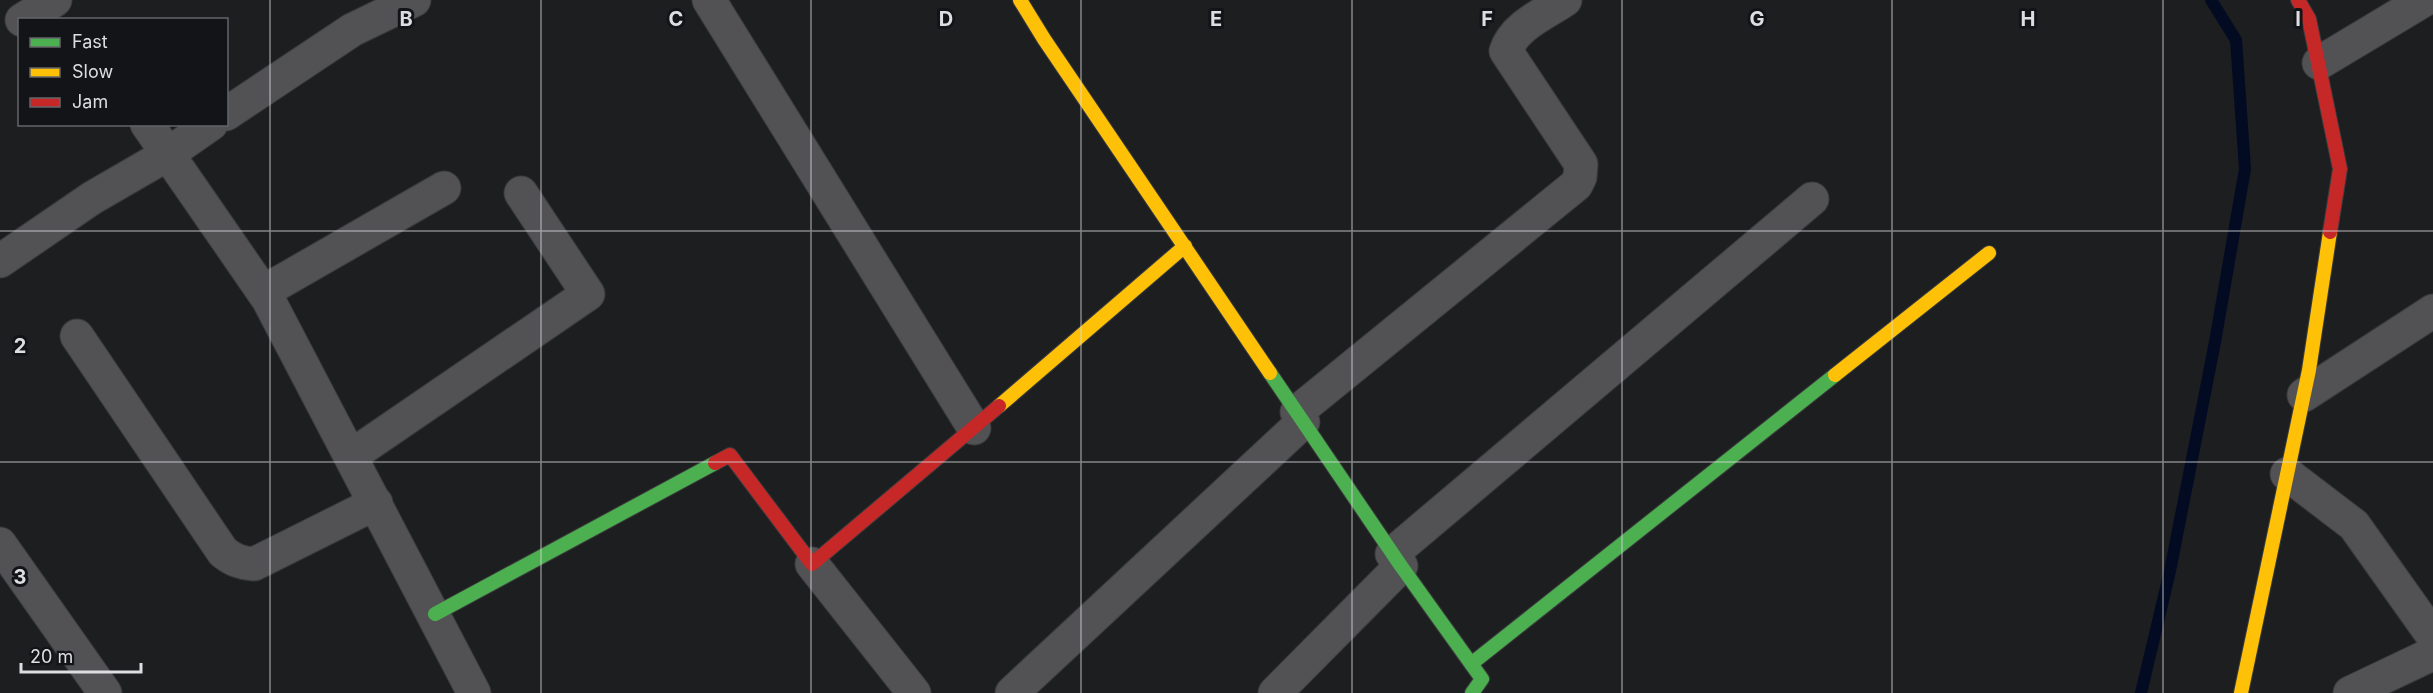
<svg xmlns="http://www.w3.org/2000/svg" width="2433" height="693" viewBox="0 0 2433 693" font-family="Inter,sans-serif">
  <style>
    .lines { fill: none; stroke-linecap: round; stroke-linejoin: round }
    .stream { stroke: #030b23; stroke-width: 12 }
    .street-casing { stroke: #3a3b3d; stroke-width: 35 }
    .fast-casing { stroke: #3a3b3d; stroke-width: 16 }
    .slow-casing { stroke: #3a3b3d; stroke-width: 16 }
    .jam-casing { stroke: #3a3b3d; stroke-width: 16 }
    .street { stroke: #525255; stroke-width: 33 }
    .fast { stroke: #4caf50; stroke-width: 14 }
    .slow { stroke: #ffc107; stroke-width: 14 }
    .jam { stroke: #c62828; stroke-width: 14 }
    .grid { fill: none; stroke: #dddee1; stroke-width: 1.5; stroke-opacity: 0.55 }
    .grid-label { font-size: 20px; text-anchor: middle; font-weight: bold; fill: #dddee1; stroke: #131418; stroke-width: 6; stroke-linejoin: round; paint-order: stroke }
  </style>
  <rect width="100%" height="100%" fill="#1d1e20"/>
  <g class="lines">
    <path class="stream" d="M2141,693L2170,571L2215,342L2245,169L2236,40L2211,0"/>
    <g class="street-casing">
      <path id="street" d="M709,0L974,428
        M22,20L55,0
        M2319,63L2424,0
        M226,114L352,30L414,0
        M147,124L268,299L474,693
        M0,261L92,198L168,154L211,124
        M263,292L444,188
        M77,336L223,552C233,560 241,563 254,564L376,503
        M2304,395L2433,311
        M1297,412L1576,185L1580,177L1581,164L1506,51C1514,26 1544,14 1565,0
        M351,456L588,294L521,193
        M2287,474L2354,525L2430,632
        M0,544L105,693
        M1392,554L1812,199
        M812,564L914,693
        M1012,693L1303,422
        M1275,693L1401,566
        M2350,693L2432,654"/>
    </g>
    <g class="fast-casing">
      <path id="fast" d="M1270,373L1401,566L1482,679L1472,693
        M435,614L715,463
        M1471,664L1835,375"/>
    </g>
    <g class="slow-casing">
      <path id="slow" d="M1020,0L1044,39L1270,373
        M1835,375L1989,253
        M999,406L1185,246
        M2241,693L2309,370L2330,232"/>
    </g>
    <g class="jam-casing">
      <path id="jam" d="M2298,0L2309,19L2340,169L2330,232
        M715,463L730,455L812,564L999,406"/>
    </g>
    <use href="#street" class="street"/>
    <use href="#fast" class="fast"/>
    <use href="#slow" class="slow"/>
    <use href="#jam" class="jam"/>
  </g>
  <path class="grid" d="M270,0V693M541,0V693M811,0V693M1081,0V693M1352,0V693M1622,0V693M1892,0V693M2163,0V693M0,231H2433M0,462H2433"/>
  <g class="grid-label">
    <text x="406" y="26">B</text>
    <text x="676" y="26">C</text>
    <text x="946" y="26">D</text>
    <text x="1216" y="26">E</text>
    <text x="1487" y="26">F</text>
    <text x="1757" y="26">G</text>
    <text x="2028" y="26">H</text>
    <text x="2298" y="26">I</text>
    <text x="20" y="353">2</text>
    <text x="20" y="584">3</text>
  </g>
  <rect x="18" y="18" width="210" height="108" fill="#131418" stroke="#646568" stroke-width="1.5"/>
  <rect x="30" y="38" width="30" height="9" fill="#4caf50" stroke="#646568" stroke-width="1.5"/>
  <text x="72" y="48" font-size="18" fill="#dddee1">Fast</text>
  <rect x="30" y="68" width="30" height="9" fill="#ffc107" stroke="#646568" stroke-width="1.5"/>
  <text x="72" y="78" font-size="18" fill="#dddee1">Slow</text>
  <rect x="30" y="98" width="30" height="9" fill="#c62828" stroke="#646568" stroke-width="1.5"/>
  <text x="72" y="108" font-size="18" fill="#dddee1">Jam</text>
  <path d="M21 663v9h120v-9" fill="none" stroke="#dddee1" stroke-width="3"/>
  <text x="30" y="663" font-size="18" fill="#dddee1" stroke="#131418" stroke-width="4.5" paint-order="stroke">20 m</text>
</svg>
